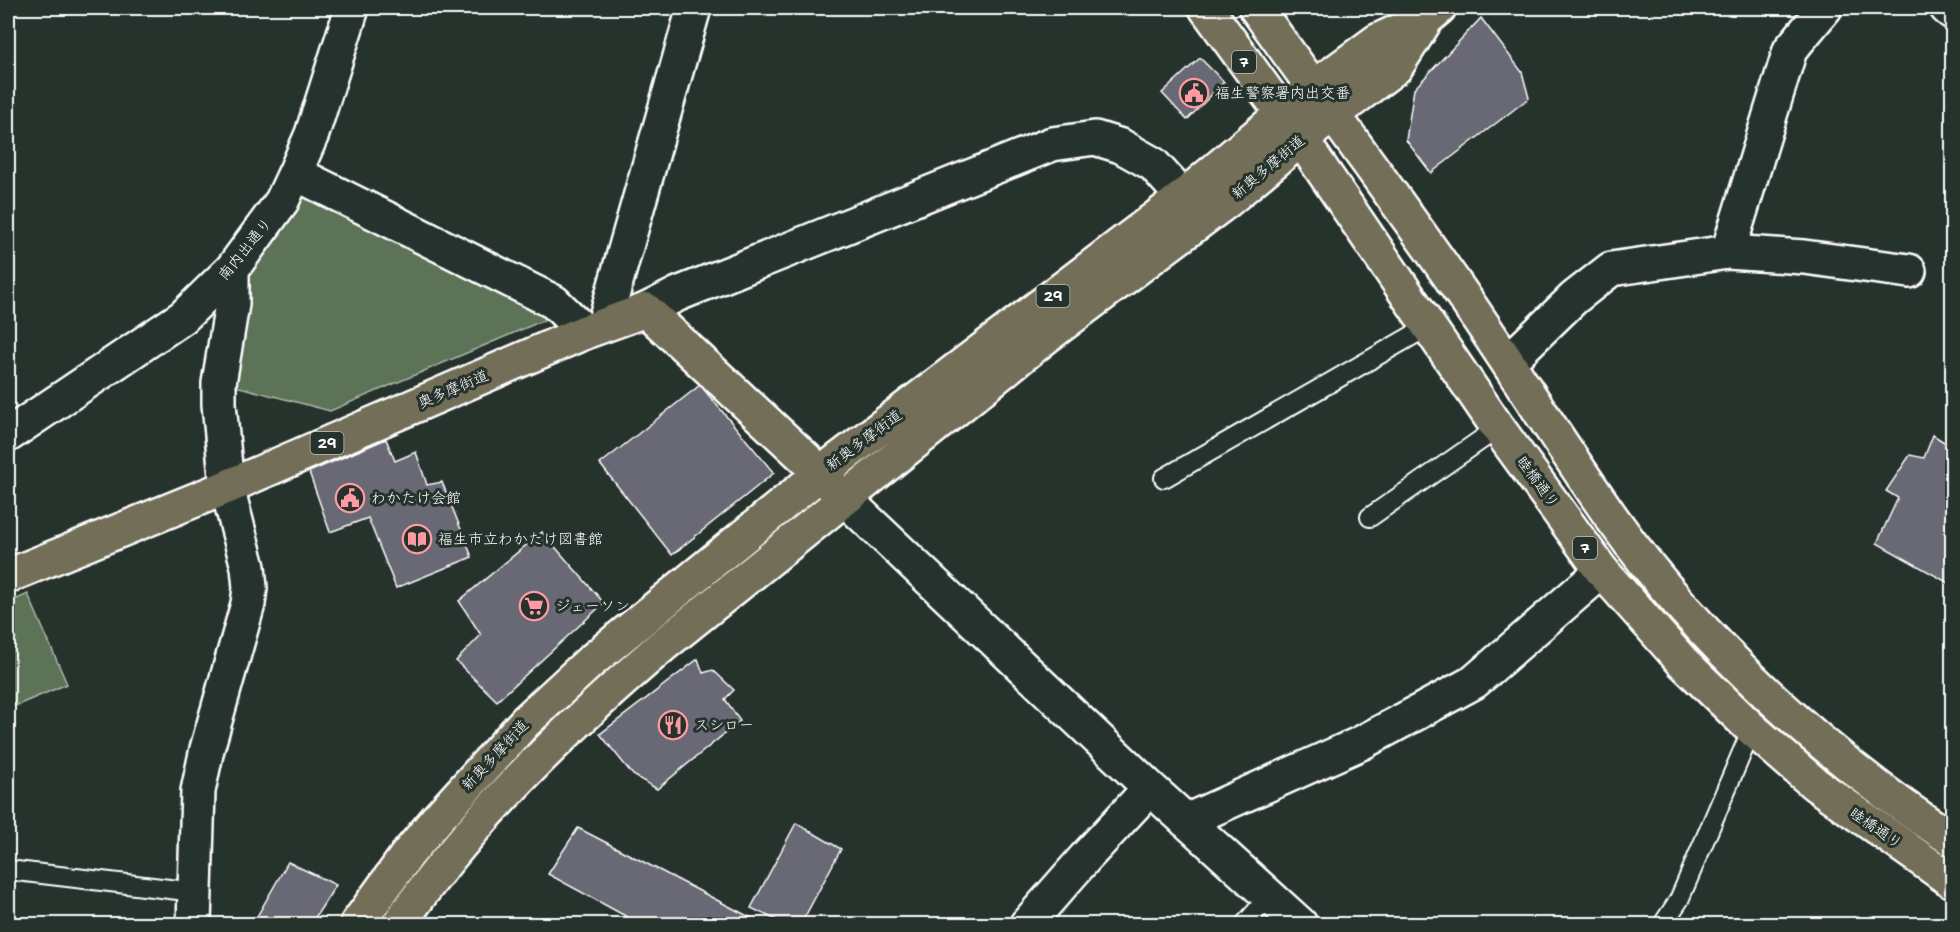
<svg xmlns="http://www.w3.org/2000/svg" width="1960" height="932" viewBox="0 0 1960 932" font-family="'Shantell Sans','Klee One',sans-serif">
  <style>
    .green { fill: #5c7358; stroke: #aeb9ac; stroke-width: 1.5 }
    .building { fill: #696874; stroke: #fff; stroke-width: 1.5 }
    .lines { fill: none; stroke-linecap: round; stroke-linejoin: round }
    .service-casing { stroke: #fff; stroke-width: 22 }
    .minor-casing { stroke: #fff; stroke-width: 38 }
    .primary-casing { stroke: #fff; stroke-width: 38 }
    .service { stroke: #26332d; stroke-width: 18 }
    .minor { stroke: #26332d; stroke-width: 33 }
    .primary { stroke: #726e59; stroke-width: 33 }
    .labels { text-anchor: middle; stroke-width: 6; stroke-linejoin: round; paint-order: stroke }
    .shield { fill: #26332d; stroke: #bec2c0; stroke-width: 1.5 }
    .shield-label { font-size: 14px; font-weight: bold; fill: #fff }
    .poi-label { font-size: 15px; fill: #fff; stroke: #26332d; text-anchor: start }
    .street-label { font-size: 15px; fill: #fff; stroke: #26332d }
  </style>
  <rect width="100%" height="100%" fill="#26332d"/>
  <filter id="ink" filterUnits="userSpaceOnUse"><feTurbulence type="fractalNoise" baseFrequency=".0167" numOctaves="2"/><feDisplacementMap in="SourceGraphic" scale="12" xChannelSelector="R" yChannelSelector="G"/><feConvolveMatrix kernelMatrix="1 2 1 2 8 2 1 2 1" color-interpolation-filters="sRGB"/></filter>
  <g filter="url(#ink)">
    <path class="green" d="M299,187L556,315L330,411L224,383L245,266Z
      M28,594L67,684L8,709V603Z"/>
    <path class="building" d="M1481,18L1522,72L1529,98L1431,173L1406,140L1414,89Z
      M1200,58L1224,82L1187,120L1162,93Z
      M700,385L774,473L672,555L600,464Z
      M1933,435L1952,447V585L1877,543L1898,498L1886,491L1910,455L1924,458Z
      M386,439L395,461L416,452L427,485L442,482L472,557L396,588L368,518L330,532L309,472Z
      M542,532L604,603L497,701L456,661L481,635L459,601Z
      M698,659L703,673L713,670L734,690L725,699L740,721L657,789L633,775L600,734Z
      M796,823L841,849L801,924H785L751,908Z
      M578,828L763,924H640L548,874Z
      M288,862L336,885L311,924H261L255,920Z"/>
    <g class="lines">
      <g class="service-casing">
        <path id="service" d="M1164,478L1429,326
          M1370,517L1498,428
          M8,870L195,892
          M1245,924L1269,897
          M1663,924L1679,900L1752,729"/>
      </g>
      <g class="minor-casing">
        <path id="minor" d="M1947,8L1952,12
          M295,173L554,302L585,332
          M1728,252L1790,50L1825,8
          M646,310L678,294L1052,144L1095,138L1121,146L1153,164L1183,197
          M604,324L694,8
          M1508,362L1574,298L1611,269L1728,252L1804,257L1909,271
          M8,435L183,317L232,269L282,201L295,173L312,134L352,8
          M845,499L1150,788L1300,924
          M1186,821L1361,743L1474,682L1602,571
          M194,924L198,791L207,749L248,604L250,588L248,567L227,487L219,404V383L232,304V269
          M1027,924L1085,858L1150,788"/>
      </g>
      <g class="primary-casing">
        <path id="primary" d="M1206,8L1301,139L1498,428L1602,571L1682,661L1752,729L1815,784L1952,881
          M1256,8C1322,100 1390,191 1455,284C1509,362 1559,443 1614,521C1699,641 1829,760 1952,839
          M8,576L227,487L585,332L646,310L821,473L835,489
          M357,924L407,855L437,819L526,721L590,662L821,473L1183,197L1313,88L1377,41L1427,18L1439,8
          M399,924C472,819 565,729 662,646L1048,335L1227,201L1301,139L1396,67L1427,18"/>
      </g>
      <use href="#service" class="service"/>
      <use href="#minor" class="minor"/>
      <use href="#primary" class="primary"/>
    </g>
  </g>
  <defs>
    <g id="civic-ring" transform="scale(1.5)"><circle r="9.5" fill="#26332d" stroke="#ff9aa2" stroke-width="1.5"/><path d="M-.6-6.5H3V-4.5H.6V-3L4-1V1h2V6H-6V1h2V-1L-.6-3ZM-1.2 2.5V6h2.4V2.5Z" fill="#ff9aa2"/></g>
    <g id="library-ring" transform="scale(1.5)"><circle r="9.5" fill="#26332d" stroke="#ff9aa2" stroke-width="1.5"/><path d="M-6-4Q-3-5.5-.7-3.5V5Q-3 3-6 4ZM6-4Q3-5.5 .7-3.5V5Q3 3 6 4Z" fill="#ff9aa2"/></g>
    <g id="supermarket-ring" transform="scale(1.5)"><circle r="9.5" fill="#26332d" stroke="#ff9aa2" stroke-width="1.5"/><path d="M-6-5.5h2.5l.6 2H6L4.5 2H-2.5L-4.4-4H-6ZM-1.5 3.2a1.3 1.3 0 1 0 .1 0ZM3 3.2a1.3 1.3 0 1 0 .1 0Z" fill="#ff9aa2"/></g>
    <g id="restaurant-ring" transform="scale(1.5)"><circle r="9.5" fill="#26332d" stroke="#ff9aa2" stroke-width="1.5"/><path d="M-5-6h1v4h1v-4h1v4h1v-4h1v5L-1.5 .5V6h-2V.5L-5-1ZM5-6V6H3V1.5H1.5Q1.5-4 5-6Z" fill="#ff9aa2"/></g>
  </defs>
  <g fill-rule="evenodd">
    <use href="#civic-ring" x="1194" y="93"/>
    <use href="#civic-ring" x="350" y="498"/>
    <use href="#library-ring" x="417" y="539"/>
    <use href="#supermarket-ring" x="534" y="606"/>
    <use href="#restaurant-ring" x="673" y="725"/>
  </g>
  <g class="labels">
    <g class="shield">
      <rect x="1232" y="51" width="24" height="22" rx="4.5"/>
      <rect x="1036.5" y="285" width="33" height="22" rx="4.5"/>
      <rect x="310.5" y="432" width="33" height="22" rx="4.5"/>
      <rect x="1573" y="537" width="24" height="22" rx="4.5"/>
    </g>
    <g class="shield-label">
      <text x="1244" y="67">7</text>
      <text x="1053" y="301">29</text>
      <text x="327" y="448">29</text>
      <text x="1585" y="553">7</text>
    </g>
    <g class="poi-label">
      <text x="1215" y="98">福生警察署内出交番</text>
      <text x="371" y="503">わかたけ会館</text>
      <text x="438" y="544">福生市立わかたけ図書館</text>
      <text x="555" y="611">ジェーソン</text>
      <text x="694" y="730">スシロー</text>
    </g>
    <g class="street-label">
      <text transform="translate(1268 167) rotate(-40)" y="5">新奥多摩街道</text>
      <text transform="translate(245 249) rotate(-51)" y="5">南内出通り</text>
      <text transform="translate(453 389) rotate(-23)" y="5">奥多摩街道</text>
      <text transform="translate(864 440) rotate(-37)" y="5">新奥多摩街道</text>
      <text transform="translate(1538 482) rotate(54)" y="5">睦橋通り</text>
      <text transform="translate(495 755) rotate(-47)" y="5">新奥多摩街道</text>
      <text transform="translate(1876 828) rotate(35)" y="5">睦橋通り</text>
    </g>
  </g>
  <rect width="1960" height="932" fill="none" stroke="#26332d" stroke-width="30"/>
  <rect x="15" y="15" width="1930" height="902" fill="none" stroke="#fff" stroke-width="2" filter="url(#ink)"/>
</svg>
